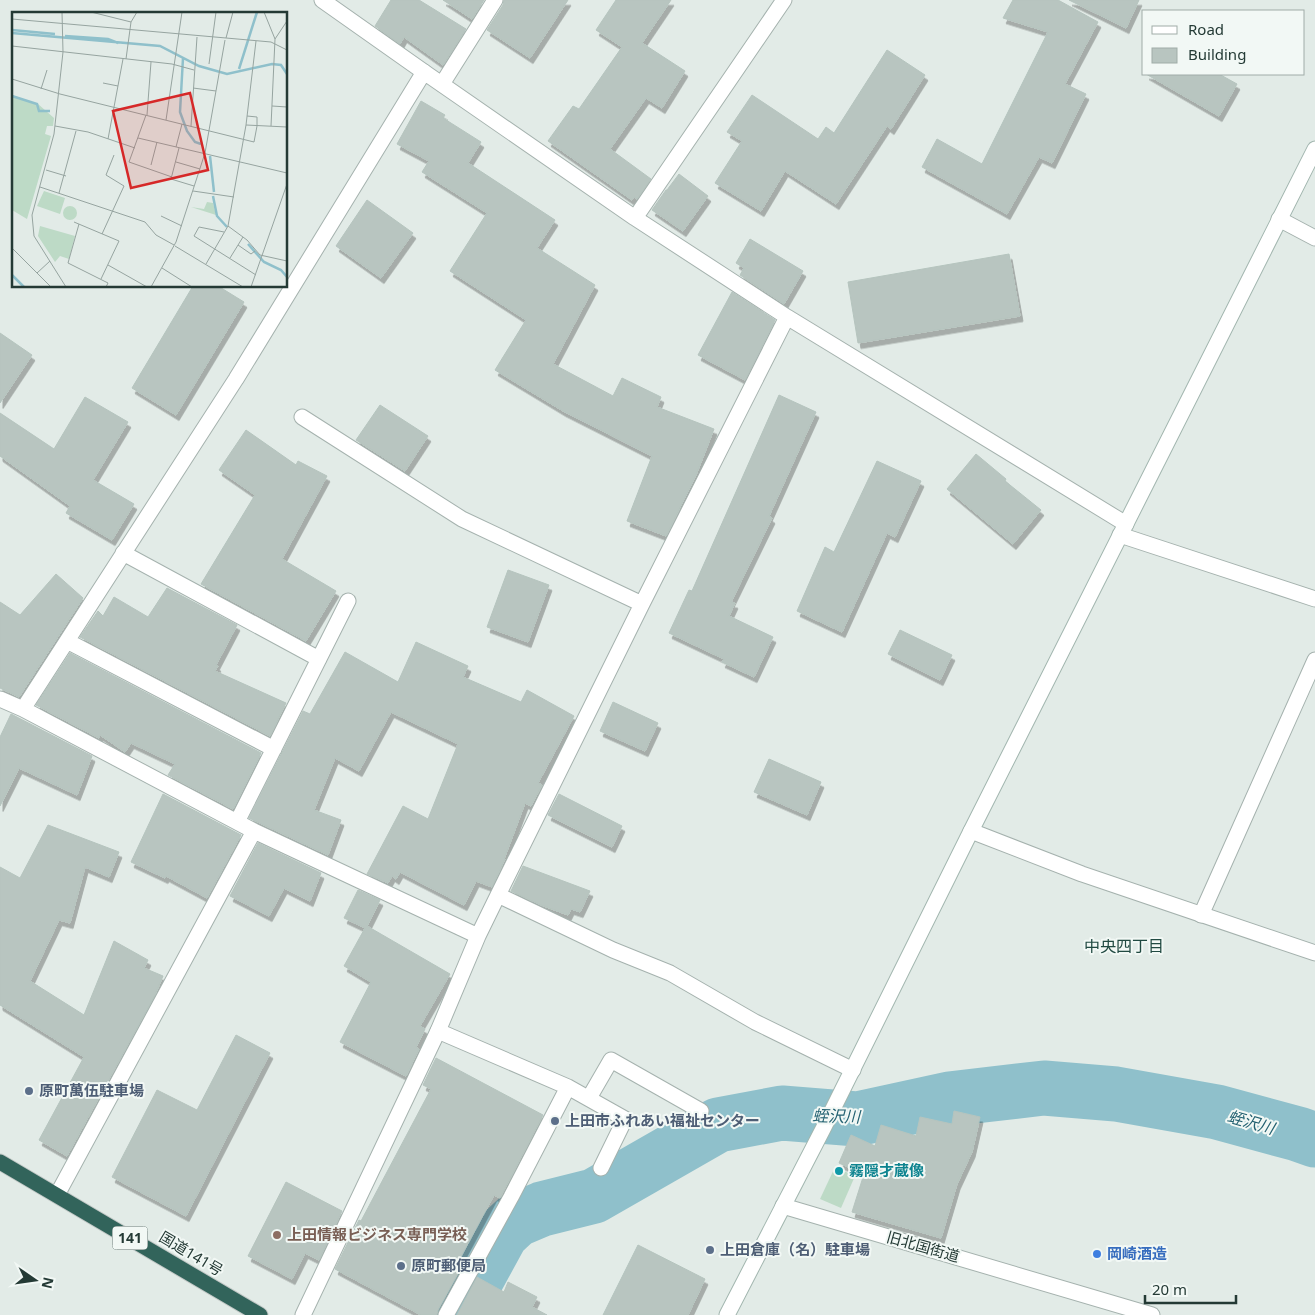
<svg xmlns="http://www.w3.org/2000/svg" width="1315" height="1315" viewBox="0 0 1315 1315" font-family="'Noto Sans','Noto Sans JP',sans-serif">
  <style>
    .green { fill: #bddac6 }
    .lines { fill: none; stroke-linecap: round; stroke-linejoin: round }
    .river { stroke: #8fc0cb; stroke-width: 55 }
    .building { fill: #b8c5c0; stroke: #b5c4be; filter: url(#shadow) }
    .lane-casing { stroke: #a5b2ae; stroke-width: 17 }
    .street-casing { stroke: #a5b2ae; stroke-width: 17 }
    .secondary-casing { stroke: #a2b6af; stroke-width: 17 }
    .highway-casing { stroke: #c2c8c6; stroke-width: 17 }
    .lane { stroke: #fff; stroke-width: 15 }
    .street { stroke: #fff; stroke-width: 15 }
    .secondary { stroke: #fff; stroke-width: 15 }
    .highway { stroke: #32645b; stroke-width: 15 }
    .service-dot { fill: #5c6f8a; stroke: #f2f8f5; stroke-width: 2 }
    .culture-dot { fill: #0f9aa8; stroke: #f2f8f5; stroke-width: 2 }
    .education-dot { fill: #8d6e63; stroke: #f2f8f5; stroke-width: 2 }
    .shop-dot { fill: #3f7fe0; stroke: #f2f8f5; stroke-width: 2 }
    .labels { text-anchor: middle; stroke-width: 4; stroke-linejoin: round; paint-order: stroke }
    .shield { fill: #f2f8f5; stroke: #62736f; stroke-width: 1 }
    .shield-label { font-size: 14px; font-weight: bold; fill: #243a35 }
    .service-label { font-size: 15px; font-weight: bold; fill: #4e5e75; stroke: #f2f8f5; text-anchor: start }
    .culture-label { font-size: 15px; font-weight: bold; fill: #0d838f; stroke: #f2f8f5; text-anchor: start }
    .education-label { font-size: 15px; font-weight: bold; fill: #785e54; stroke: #f2f8f5; text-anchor: start }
    .street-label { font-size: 15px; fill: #243a35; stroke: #f2f8f5 }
    .shop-label { font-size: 15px; font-weight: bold; fill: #366cbe; stroke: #f2f8f5; text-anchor: start }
    .neighbourhood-label { font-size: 16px; fill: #214a42; stroke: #f2f8f5 }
    .water-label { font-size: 16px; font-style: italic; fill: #236171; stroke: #f2f8f5 }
    .inset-river { fill: none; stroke: #8fc0cb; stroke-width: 2.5 }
    .inset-road { fill: none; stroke: #96a4a0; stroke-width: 1 }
    .view { fill: #d62828; fill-opacity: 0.15; stroke: #d62828; stroke-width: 2.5 }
    .inset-edge { fill: none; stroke: #243a35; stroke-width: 2.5 }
  </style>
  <defs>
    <filter id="shadow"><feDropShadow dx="3" dy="5.5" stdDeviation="0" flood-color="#0004"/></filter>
  </defs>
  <rect width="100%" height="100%" fill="#e2ebe7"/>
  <path class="green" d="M835,1167L855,1176L841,1208L820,1199Z"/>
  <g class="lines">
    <path class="river" d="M457,1315L501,1234L516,1220L542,1209L594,1196L718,1125L782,1113L857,1119L949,1099L1044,1088L1116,1094L1217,1112L1298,1134L1315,1140"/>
  </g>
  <path class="building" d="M391,0H419L466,29L443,65L404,37L400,44L375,26Z
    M443,0H484L472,19Z
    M504,0H568L530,58L487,30L503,5Z
    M616,0H671L642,43L685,71L662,108L646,98L610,149L651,179L637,199L634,197L632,200L548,141L573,106L579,109L622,47L596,30Z
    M1013,0H1058L1098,22L1065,84L1086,94L1052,163L1039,157L1007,214L922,167L937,139L982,164L1048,32L1003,18Z
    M1069,0H1139L1126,28Z
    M887,50L925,75L891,129L887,126L836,204L785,171L761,211L715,183L742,141L727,132L752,95L818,139L826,127L834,133Z
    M1146,74H1219L1237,84L1219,116Z
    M421,101L445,115L443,118L481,142L468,163L555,220L537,248L595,285L553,364L613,396L622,378L661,397L657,407L714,429L696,475L666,536L627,521L652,456L563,411L495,370L526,320L450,271L487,213L422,172L429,161L397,144Z
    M679,174L708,196L683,231L652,210L666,190H667Z
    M367,200L413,233L381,278L336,246Z
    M750,239L803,271L784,304L740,275L744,268L736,263Z
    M1009,254L1020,316L858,343L848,282Z
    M193,286H218L244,302L176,415L132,388Z
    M732,292L775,320L745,380L698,355Z
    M0,333L32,355L0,403Z
    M779,395L816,412L769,516L772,518L731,602L735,603L729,616L773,637L754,677L722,662L724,659L669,633L689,590L692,591Z
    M85,397L128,422L93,480L134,504L112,540L66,513L70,506L0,456V413L54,449Z
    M380,405L428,436L405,471L356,440Z
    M246,430L296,465L298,461L327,476L282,559L336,591L306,641L201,584L255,495L219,470Z
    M976,454L1006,479L1005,481L1041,510L1013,544L947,489Z
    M877,461L921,481L895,537L887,533L842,632L797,611L825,547L834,552Z
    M508,570L549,585L528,642L487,627Z
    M56,574L83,598L19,697L0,688V602L20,615Z
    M167,588L237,625L216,665L218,666L215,671L286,703L270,736L80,637L98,611L103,616L114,597L148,617Z
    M900,630L952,655L940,680L888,654Z
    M416,642L468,666L463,677L521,702L527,690L574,716L538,783L542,785L531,806L525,803L504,859H505L492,887L476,881L464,905L400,872L396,879L392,876L388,883L367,874L403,806L428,819L458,744L391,712L359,771L335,758L314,810L341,820L328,855L249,818L303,711L310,714L345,652L398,682Z
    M70,653L261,753L233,809L168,775L175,764L131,743L125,752L100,735L99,738L36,705Z
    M613,702L658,723L645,751L600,731Z
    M11,714L92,756L77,795L19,768L0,806V737Z
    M769,759L821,782L807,815L754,792Z
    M163,794L241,835L207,898L166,876L165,878L131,862Z
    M559,794L622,826L612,847L548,815Z
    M48,825L119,852L109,877L85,867L70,923L59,920L30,981L84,1015L114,941L148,960L144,968L163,976L155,995L67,1156L39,1140L84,1057L0,1005V867L20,878Z
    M258,843L321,873L310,901L284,888L269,916L230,896Z
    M523,866L590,891L580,912L571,909L568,915L541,905L511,891Z
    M358,890L380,900L367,926L450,974L420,1026L425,1029L416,1047L419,1049L406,1076L340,1042L371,982L344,966L365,928L344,918Z
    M236,1035L270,1053L186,1216L112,1177L157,1090L197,1110Z
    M436,1058L543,1115L500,1198L494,1195L456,1266L461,1268L438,1310L437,1315H421L335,1269L359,1220L361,1221L431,1089L423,1085Z
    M954,1111L980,1117L972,1152L957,1184L941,1238L852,1212L864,1174L839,1163L851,1135L875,1146L881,1125L916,1136L920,1117L952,1124Z
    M286,1182L342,1211L319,1260L305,1253L292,1279L248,1256Z
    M638,1245L705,1279L688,1315H603Z
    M477,1277L504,1292L508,1282L537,1297L532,1307L547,1315H457Z"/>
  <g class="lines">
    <g class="lane-casing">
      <path id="lane" d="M322,0L424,72
        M442,84L495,0
        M1279,219L1315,238
        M1201,915L1315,660
        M438,1031L568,1087L511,1197L446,1315
        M568,1087L625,1119L601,1168
        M589,1098L611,1060L701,1111"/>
    </g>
    <g class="street-casing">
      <path id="street" d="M635,218L784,0
        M302,417L462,519L642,604
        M1120,535L1315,599
        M123,553L319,659
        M67,641L274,749
        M0,699L23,709L254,831L478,936
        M23,709L236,379L424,72L635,218L787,317L1126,524
        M237,822L348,601
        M971,831L1082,874L1315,953
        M498,895L613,950L670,973L755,1022L853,1070
        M57,1195L254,831
        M783,1206L1152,1315
        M303,1315L438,1031L478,936L498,895L642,604L787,317"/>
    </g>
    <g class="secondary-casing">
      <path id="secondary" d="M727,1315L824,1127L971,831L1315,149"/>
    </g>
    <g class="highway-casing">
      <path id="highway" d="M0,1162L260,1315"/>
    </g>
    <use href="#lane" class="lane"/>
    <use href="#street" class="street"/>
    <use href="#secondary" class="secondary"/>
    <use href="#highway" class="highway"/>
  </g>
  <g class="service-dot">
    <circle cx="29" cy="1091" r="5"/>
    <circle cx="555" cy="1121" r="5"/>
    <circle cx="710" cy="1250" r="5"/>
    <circle cx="401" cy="1266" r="5"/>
  </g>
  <circle class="culture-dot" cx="839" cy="1171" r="5"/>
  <circle class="education-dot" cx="277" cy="1235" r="5"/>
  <circle class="shop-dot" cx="1097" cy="1254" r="5"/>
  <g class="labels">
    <rect class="shield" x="112.5" y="1226.5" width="35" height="23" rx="4"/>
    <g class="shield-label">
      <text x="130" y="1243">141</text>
    </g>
    <g class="service-label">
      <text x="39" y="1096">原町萬伍駐車場</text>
      <text x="565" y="1126">上田市ふれあい福祉センター</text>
      <text x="720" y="1255">上田倉庫（名）駐車場</text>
      <text x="411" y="1271">原町郵便局</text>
    </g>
    <g class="culture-label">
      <text x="849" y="1176">霧隠才蔵像</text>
    </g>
    <g class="education-label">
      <text x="287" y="1240">上田情報ビジネス専門学校</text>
    </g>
    <g class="street-label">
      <text transform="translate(923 1247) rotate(16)" y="5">旧北国街道</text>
      <text transform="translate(191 1254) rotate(31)" y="5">国道141号</text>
    </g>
    <g class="shop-label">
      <text x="1107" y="1259">岡崎酒造</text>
    </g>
    <g class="neighbourhood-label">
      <text x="1124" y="952">中央四丁目</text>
    </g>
    <g class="water-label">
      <text transform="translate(836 1116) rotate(1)" y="6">蛭沢川</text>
      <text transform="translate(1251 1122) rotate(16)" y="6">蛭沢川</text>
    </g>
  </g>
  <g transform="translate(12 12)">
    <rect width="275" height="275" fill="#e2ebe7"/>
    <path d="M0,83L26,92L42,106L41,114H35L33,122L39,124L15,207L0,198ZM32,179L53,186L48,202L25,194ZM195,190L201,191L204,203L179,195L192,197ZM51 201a7 7 0 1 1 14 0a7 7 0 1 1-14 0ZM28,214L63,224L57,247L48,244L43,250L26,224Z" fill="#bddac6"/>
    <path class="inset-river" d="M0,18L43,22M0,21L148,34L187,54L215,62L260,52L269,53L275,62M53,24L96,27L106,31M171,46L168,100L175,119L183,130L189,132M227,57L245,0M0,84L25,92L27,99H38M198,144L202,180M201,184L205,204L215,215M236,232L252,250L269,258L275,265M0,263L12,275"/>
    <path class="inset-road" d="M50,0L51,40L42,122L20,203L22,224L54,275M79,0L119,10M252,0L263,27M0,7L259,30L275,38M214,26L221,0M0,34L160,52L182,58M114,47L119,10L125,0M197,52L204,0M0,67L48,82L242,130L245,114M91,71L106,74M181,76L204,79M29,77L35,58M260,94L275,95M134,103L117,150L160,165M135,103L139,50M235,104L245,105V114M154,108L170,0M234,113L275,115M43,114L76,120L123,136M179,114L185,25M259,114L263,27L275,9M126,126L275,161M96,127L111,47M164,135L170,112M167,136L159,167L182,174M164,150L188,157M139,153L145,130M34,158L54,164M28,175L133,210L144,223L162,233M181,179L222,185M47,181L64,119M149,204L170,214M62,210L107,229L89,267M67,212L56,251L96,271L94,275M216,214L235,228L248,243L275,249M212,220L187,215L182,224L244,263M90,222L112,174L94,163L102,143M226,233L239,242L243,239M163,234L231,275M0,236L39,275M218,246L231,225M194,252L216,214L234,113L244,29M96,253L135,275M150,256L180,275M25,261L38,249M139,275L164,230L193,141L213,28M239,275L275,172"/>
    <path class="view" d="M178,81L196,158L119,176L101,99Z"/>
    <rect width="275" height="275" class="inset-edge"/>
  </g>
  <rect x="1142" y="10" width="162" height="65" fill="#f2f8f5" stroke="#a0aca8"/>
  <rect x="1152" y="26" width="25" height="8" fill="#ffffff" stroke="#a0aca8"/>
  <text x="1188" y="35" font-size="15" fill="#243a35">Road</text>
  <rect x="1152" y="48" width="25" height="15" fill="#b8c5c0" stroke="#a0aca8"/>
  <text x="1188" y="60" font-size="15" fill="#243a35">Building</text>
  <g transform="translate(35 1280) rotate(103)" stroke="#f2f8f5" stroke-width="4" paint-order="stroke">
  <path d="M0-4L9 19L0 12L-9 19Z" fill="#243a35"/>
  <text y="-8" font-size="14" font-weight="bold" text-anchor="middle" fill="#243a35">N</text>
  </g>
  <path d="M1145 1295v8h91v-8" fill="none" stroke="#243a35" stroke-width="2.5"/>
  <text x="1152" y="1295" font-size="15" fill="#243a35" stroke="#f2f8f5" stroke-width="4" paint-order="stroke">20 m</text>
</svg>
